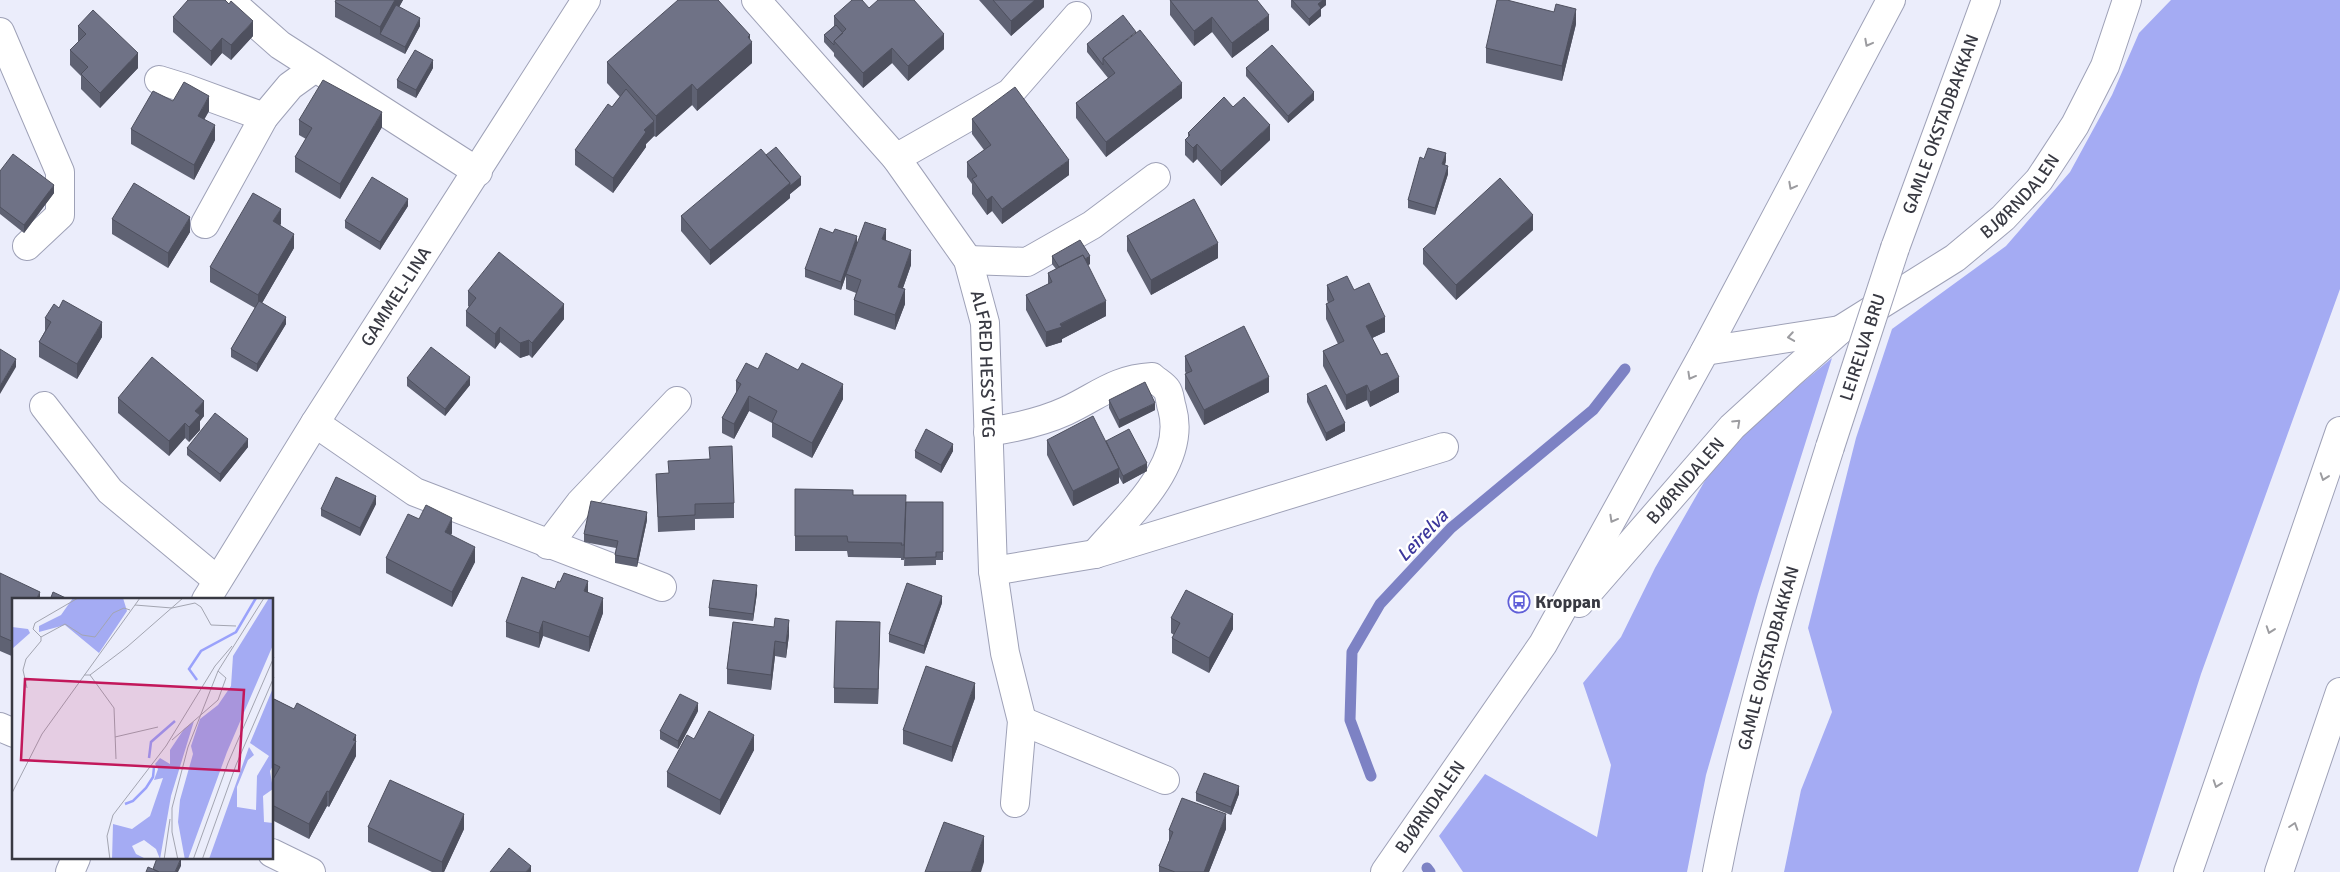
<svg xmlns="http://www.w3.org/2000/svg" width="2340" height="872" viewBox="0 0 2340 872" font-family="Signika,sans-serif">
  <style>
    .forest { fill: #a4abf3 }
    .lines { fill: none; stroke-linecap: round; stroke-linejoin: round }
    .stream { stroke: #7d82c4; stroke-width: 11 }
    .minor-casing { stroke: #9ea1b7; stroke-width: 30 }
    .major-casing { stroke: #9ea1b7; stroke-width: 30 }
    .highway-casing { stroke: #9ea1b7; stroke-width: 30 }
    .minor { stroke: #fff; stroke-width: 28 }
    .major { stroke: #fff; stroke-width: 28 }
    .highway { stroke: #fff; stroke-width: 28 }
    .highway-bridge-casing { stroke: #9ea1b7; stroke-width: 30; stroke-linecap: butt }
    .highway-bridge { stroke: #fff; stroke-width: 28 }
    .wall { fill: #5f6273 }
    .shaded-wall { fill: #4e505e }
    .building { fill: #6f7286; stroke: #4e505e }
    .oneway { stroke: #9c9ca0 }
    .labels { text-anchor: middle; stroke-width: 5; stroke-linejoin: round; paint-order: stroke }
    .street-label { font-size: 18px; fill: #383942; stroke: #fff }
    .poi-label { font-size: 18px; font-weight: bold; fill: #383942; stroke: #fff; text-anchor: start }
    .water-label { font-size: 19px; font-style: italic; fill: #3c379c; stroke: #fff }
    .inset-river { fill: none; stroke: #9aa2fb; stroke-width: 2.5 }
    .inset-road { fill: none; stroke: #a3a5b1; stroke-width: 1 }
    .view { fill: #c2185b; fill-opacity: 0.15; stroke: #c2185b; stroke-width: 2.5 }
    .inset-edge { fill: none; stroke: #383942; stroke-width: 2.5 }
  </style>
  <rect width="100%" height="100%" fill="#ebedfb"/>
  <path class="forest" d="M2171,0H2340V289L2201,674L2138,872H1784L1801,790L1832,712L1808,628L1856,438L1892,329L2006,246L2070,172L2112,95L2139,33Z
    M1832,358L1758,594L1706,775L1687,872H1463L1439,836L1485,774L1597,837L1611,765L1583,683L1621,637L1655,568L1723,449Z"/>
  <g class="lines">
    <path class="stream" d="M1371,776L1350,720L1352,652L1380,604L1451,528L1593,410L1625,369
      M1427,868L1430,872"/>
    <g class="minor-casing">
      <g id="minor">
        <path d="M229,0L280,45L478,172"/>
        <path id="s1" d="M756,0L896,158L968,260L985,323L993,571L1005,653L1022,721L1015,803"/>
        <path d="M0,32L60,172V215L27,246"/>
        <path d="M159,80L185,88L264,117"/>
        <path d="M896,158L1010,93L1077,16"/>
        <path d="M205,224L264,117L290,86L315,68"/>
        <path d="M968,260L1027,262L1092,225L1156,177"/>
        <path d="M44,406L110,491L217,580"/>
        <path d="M315,423L415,492L662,587"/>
        <path d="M988,432C1014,428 1042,422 1066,411C1098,396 1115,379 1152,377C1156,381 1164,385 1167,390C1170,394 1170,403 1172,408C1188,464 1128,515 1095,554"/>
        <path d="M548,545L580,503L677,401"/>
        <path d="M993,571L1095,554L1444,447"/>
        <path id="s2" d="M206,600L315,423L586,0"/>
        <path d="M1022,721L1165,780"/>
        <path d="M0,727L14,733"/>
        <path d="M272,853L311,872"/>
        <path d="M70,872L76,858"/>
      </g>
    </g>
    <g class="major-casing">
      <g id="major">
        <path d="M1705,351L1840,330"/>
        <path id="s3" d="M1579,603L1732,427L1790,374L1840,330L1955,258L2003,218L2039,180L2075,125L2105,66L2127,0"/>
        <path id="s4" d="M1385,872L1543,644L1705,351L1891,0"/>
      </g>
    </g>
    <g class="highway-casing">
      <g id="highway">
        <path id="s5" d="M1895,248L1986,0"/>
        <path id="s6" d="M1717,872C1745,728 1786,586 1830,447"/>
        <path d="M2188,872L2340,431"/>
        <path d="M2279,872L2340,692"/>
      </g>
    </g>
    <use href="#minor" class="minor"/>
    <use href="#major" class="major"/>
    <use href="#highway" class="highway"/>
    <g class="highway-bridge-casing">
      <g id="highway-bridge">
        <path id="s7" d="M1830,447L1895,248"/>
      </g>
    </g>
    <use href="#highway-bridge" class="highway-bridge"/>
  </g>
  <path class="wall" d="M336,0H403L399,7L420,26L405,54L335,17V2Z
    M979,0H1044V7L1011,36Z
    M1170,0L1269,30L1232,58L1212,32L1194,46L1170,15Z
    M1291,0H1326V5L1321,9V16L1309,26L1291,7Z
    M869,8L944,49L908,81L892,63L863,88L834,56V53L824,42V35L834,26V16Z
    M173,17L253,36L231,60L222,53L211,66L173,32Z
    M1576,24L1562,81L1486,63V48Z
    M78,26L138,68L100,108L81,89V76L70,65V50L78,42Z
    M750,39L752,63L697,111L692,105L656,137L654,136L646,144V147L613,193L575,165V150L612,107L620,97L607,83V62Z
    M1087,44L1182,98L1106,157L1076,118V103L1108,78L1087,52Z
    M433,68L416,98L397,88V80Z
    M1246,68L1314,100L1288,123L1246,76Z
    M173,101L209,111L204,119L215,140L194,180L131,144V129Z
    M1233,107L1270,140L1221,186L1197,159L1193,163L1185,155V140L1188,137V133Z
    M972,119L1069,175L1002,224L992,211L987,215L972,194V184L967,177V162L984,150L972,134Z
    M299,120L382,127L340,199L295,172V157L306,139L299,135Z
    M766,155L801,185L790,194V198L710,265L681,231V216Z
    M1446,161L1445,165L1448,174L1435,215L1408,208V200Z
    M0,171L54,193L24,233L0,214Z
    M408,206L380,250L345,228V221Z
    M112,219L190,232L168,268L112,234Z
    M281,224L280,225L294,248L262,303L286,324L257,372L231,357V349L255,308L210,282V267Z
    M1533,230L1456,300L1423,264V249Z
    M833,233L857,244L886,241L911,265L903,288L905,304L895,330L854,315V300L856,293L846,289V275L841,290L805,277V269Z
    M1127,236L1218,258L1151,295L1127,251Z
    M1052,256L1090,264L1088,265L1106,316L1062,339V342L1046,347L1026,310V295L1048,284V273L1056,269L1052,264Z
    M1327,285L1354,290L1385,332L1372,338L1399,392L1370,407L1367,400L1346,410L1323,366V351L1338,344L1326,319V304L1328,303L1327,300Z
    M468,291L564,319L532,358L529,355L520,358L500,342L495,349L466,326V311L469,307L468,306Z
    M45,318L102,337L77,379L39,357V342L45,331Z
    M1185,356L1269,392L1204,425L1185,389V374H1186L1185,371Z
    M758,369L843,399L812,458L772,437V423L749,411L734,439L722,433V418L736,393V381Z
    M407,378L470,385L445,416L407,386Z
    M1307,394L1345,431L1326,441L1307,402Z
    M118,398L204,416L200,421V430L189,442L185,438L169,456L118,413Z
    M1109,400L1155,410L1119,428L1109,408Z
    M1047,440L1106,441L1147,471L1123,484L1119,477V483L1073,506L1047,455Z
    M248,447L220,482L187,455V448Z
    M915,451H953L941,473L915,458Z
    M656,474L734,503V518L695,519V530L658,532Z
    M795,489L853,495L906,502H943V560H936V565L904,566L905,535L904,560H901V558L848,557L847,551H795Z
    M376,504L360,536L321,516V509Z
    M419,519L452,533L451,535L475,562L452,607L386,573V558Z
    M647,520L637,567L615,563V555L616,548L584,542V534Z
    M0,573L40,600H14V657L0,651Z
    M555,589L588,592L603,613L589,652L543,636L539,648L506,637V622Z
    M757,593L753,621L709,616V608Z
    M942,603L924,654L889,642V634Z
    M1171,618L1233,629L1209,673L1172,653V638L1174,635L1171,633Z
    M733,622L789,635L786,658L775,656L771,690L727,684V669Z
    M880,637L878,704L834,703V688Z
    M272,698L294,709L356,735V756L329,807L327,806L309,839L272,820V781L274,779L272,778Z
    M975,698L952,762L903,744V730Z
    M698,711L678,749L660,739V731Z
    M694,739L754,750L720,815L667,787V772Z
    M1196,793L1239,794L1231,815L1196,801Z
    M368,827L464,829L444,872H432L368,842Z
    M1226,829L1209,872H1159V866L1169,841V830Z"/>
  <path class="shaded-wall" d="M395,0H403L384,35L380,34V42V27Z
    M1035,0H1044V7L1011,36V21Z
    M1323,0H1326V5L1321,9V16L1309,26V19L1318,4Z
    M1576,9V24L1562,81V66Z
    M1269,15V30L1232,58V43Z
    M1212,17V32L1194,46V31Z
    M420,18V26L405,54V47Z
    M253,21V36L231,60V45Z
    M944,34V49L908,81V66Z
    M750,35V44L752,42V63L697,111V90Z
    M222,38V53L211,66V51Z
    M892,48V63L863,88V73Z
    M138,53V68L100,108V93Z
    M433,60V68L416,98V90Z
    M1182,83V98L1106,157V142Z
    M692,84V105L656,137V116Z
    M1314,92V100L1288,123V116Z
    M209,96V111L198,131V116Z
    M382,112V127L340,199V184Z
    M654,121V136L646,144V147L613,193V178L644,130Z
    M215,125V140L194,180V165Z
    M1270,125V140L1221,186V171Z
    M1197,144V159L1193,163V148Z
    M1446,153V161L1442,172V164Z
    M1069,160V175L1002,224V209Z
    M1448,166V174L1435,215V208Z
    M801,177V185L790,194V198L710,265V250L790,183Z
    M54,185V193L24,233V225Z
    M992,196V211L987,215V200Z
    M408,199V206L380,250V242Z
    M281,209V224L273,236V221Z
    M1533,215V230L1456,300V285Z
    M190,217V232L168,268V253Z
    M886,229V244L882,239Z
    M294,234V248L258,310V295Z
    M857,236V244L841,290V282Z
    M1218,243V258L1151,295V280Z
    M911,250V265L898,302V287Z
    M1090,256V264L1062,281V273Z
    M905,289V304L895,330V315Z
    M1106,301V316L1062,339V342L1046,347V332Z
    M564,304V319L532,358V343Z
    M286,317V324L257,372V364Z
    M1385,317V332L1366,341V326Z
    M102,322V337L77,379V364Z
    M500,327V342L495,349V334Z
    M529,340V355L520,358V343Z
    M16,359V367L0,394V386Z
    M470,377V385L445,416V409Z
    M1269,377V392L1204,425V410Z
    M1399,377V392L1370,407V392Z
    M843,384V399L812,458V443Z
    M1367,385V400L1346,410V395Z
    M749,396V411L734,439V424Z
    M204,401V416L200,421V430L189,442V427L195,411Z
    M1155,403V410L1119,428V420Z
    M185,423V438L169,456V441Z
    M1345,423V431L1326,441V433Z
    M248,439V447L220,482V474Z
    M953,444V451L941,473V465Z
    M1147,463V471L1123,484V476Z
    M1119,468V483L1073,506V491Z
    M376,496V504L360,536V528Z
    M647,512V520L637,567V559Z
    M452,518V533L445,547V532Z
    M475,547V562L452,607V592Z
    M588,581V596L584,591Z
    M757,585V593L753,621V614Z
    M40,592V600H36Z
    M942,596V603L924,654V646Z
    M603,598V613L589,652V637Z
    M1233,614V629L1209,673V658Z
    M789,620V635L786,658V643Z
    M543,621V636L539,648V633Z
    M880,622V637L878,704V689Z
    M775,641V656L771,690V675Z
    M975,683V698L952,762V747Z
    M698,703V711L678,749V741Z
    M356,735V756L329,807V792Z
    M754,735V750L720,815V800Z
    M1239,786V794L1231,815V807Z
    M327,791V806L309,839V824Z
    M464,814V829L444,872H442V862Z
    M1226,814V829L1209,872H1204Z
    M984,836V862L981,872H971Z
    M181,858V866L178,872H175Z
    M531,866V872H526Z"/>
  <path class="building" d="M188,0H225L229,4L231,1L253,21L231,45L222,38L211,51L173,17Z
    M336,0H395L380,27L335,2Z
    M678,0H718L750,35L748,37L752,42L697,90L692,84L656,116L607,62Z
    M852,0H862L869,8L878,0H914L944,34L908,66L892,48L863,73L834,41L846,29L834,16Z
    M993,0H1035L1011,21Z
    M1170,0H1257L1269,15L1232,43L1212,17L1194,31Z
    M1292,0H1323L1318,4L1321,8L1309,19Z
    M1497,0H1507L1554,12L1556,4L1576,9L1562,66L1486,48Z
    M396,5L420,18L405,47L380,34Z
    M93,10L138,53L100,93L81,74L88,67L70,50L86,34L78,26Z
    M1123,15L1136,32L1103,58V65L1087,44Z
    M836,25L843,33L834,41V45L824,35Z
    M1140,30L1182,83L1106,142L1076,103L1115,73L1103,58Z
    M1272,45L1314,92L1288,116L1246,68Z
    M415,50L433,60L416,90L397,80Z
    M323,80L382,112L340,184L295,157L312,128L299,120Z
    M184,82L209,96L198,116L215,125L194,165L131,129L153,91L173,101Z
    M1015,87L1069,160L1002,209L992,196L987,200L972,179L977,176L967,162L991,145L972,119Z
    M626,89L654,121L644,130L646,132L613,178L575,150L608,104L612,107Z
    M1224,97L1233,107L1244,97L1270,125L1221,171L1197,144L1193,148L1185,140L1190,135L1188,133Z
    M776,147L801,177L790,186V183L766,155Z
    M1428,148L1446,153L1442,164L1448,166L1435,208L1408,200L1420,157L1424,159Z
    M761,149L790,183L710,250L681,216Z
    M13,154L54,185L24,225L0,207V171Z
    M372,177L408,199L380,242L345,221Z
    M1500,178L1533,215L1456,285L1423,249Z
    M134,183L190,217L168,253L112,219Z
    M253,193L281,209L273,221L294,234L258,295L210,267Z
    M1194,199L1218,243L1151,280L1127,236Z
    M865,222L886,229L882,239L911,250L898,287L905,289L895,315L854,300L861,280L846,274Z
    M820,228L833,233L835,229L857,236L841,282L805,269Z
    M1080,240L1090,256L1085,259L1083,255L1059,267L1052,256Z
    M499,252L564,304L532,343L529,340L520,343L500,327L495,334L466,311L476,298L468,291Z
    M1083,255L1106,301L1060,324L1062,327L1046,332L1026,295L1052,282L1048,273Z
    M1347,276L1354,290L1369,283L1385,317L1366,326L1381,355L1387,353L1399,377L1370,392L1367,385L1346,395L1323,351L1344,341L1326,304L1334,300L1327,285Z
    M63,300L102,322L77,364L39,342L51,322L45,318L54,304L59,308Z
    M259,301L286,317L257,364L231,349Z
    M1244,326L1269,377L1204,410L1185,374L1192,371L1185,356Z
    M431,347L470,377L445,409L407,378Z
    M0,349L16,359L0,386Z
    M766,353L798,370L802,363L843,384L812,443L772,422L777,411L749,396L734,424L722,418L741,384L736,381L746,363L758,369Z
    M152,357L204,401L195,411L200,415L189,427L185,423L169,441L118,398Z
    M1145,382L1155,403L1119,420L1109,400Z
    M1326,385L1345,423L1326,433L1307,394Z
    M215,413L248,439L220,474L187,448Z
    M1093,416L1119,468L1073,491L1047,440Z
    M926,429L953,444L941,465L915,451Z
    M1129,429L1147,463L1123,476L1106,441Z
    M732,446L734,503L695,504V515L658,517L656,474L669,473L668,461L710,459L709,447Z
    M336,477L376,496L360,528L321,509Z
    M795,489L853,490V495H906L904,545H901L902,543L848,542L847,536H795Z
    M591,501L647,512L637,559L615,555L618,541L584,534Z
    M906,502H943V552H936V557L904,558Z
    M426,505L452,518L445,532L475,547L452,592L386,558L408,514L419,519Z
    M0,573L40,592L36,600H14V642L0,636Z
    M564,573L588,581L584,591L603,598L589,637L543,621L539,633L506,622L522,577L555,589L558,581L560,582Z
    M713,580L757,585L753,614L709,608Z
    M907,583L942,596L924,646L889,634Z
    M1186,590L1233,614L1209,658L1172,638L1180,623L1171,618Z
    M53,592L70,600H50Z
    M775,618L789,620L786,643L775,641L771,675L727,669L733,622L774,627Z
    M836,621L880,622L878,689L834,688Z
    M926,666L975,683L952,747L903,730Z
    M680,694L698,703L678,741L660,731Z
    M272,698L294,709L297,703L356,735L353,740L356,741L329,792L327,791L309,824L272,805V781L280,767L272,763Z
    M709,711L754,735L720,800L667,772L687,735L694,739Z
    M1204,773L1239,786L1231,807L1196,793Z
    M390,780L464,814L442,862L368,827Z
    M1182,798L1226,814L1204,872H1175L1159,866L1173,832L1169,830Z
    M944,822L984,836L971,872H925Z
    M509,848L531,866L526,872H490Z
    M157,858H181L175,872H159L153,869Z
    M148,867L159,872H146Z"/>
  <defs><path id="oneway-chevron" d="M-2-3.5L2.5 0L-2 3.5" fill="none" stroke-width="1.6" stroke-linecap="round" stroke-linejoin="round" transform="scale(1.25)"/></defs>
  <g class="oneway">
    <use href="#oneway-chevron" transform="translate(1868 43) rotate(118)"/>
    <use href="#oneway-chevron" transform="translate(1792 186) rotate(118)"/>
    <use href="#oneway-chevron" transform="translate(1791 337) rotate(171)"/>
    <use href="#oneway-chevron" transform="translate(1691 376) rotate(119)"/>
    <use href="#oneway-chevron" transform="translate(1737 423) rotate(-43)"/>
    <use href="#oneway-chevron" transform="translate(2324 477) rotate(109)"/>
    <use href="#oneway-chevron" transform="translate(1613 519) rotate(119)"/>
    <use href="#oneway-chevron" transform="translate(2270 630) rotate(109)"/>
    <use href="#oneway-chevron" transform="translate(2217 784) rotate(109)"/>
    <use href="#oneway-chevron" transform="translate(2294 826) rotate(-72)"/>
  </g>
  <defs>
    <g id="bus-ring" transform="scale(1.125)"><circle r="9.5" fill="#fff" stroke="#605fd8" stroke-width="1.5"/><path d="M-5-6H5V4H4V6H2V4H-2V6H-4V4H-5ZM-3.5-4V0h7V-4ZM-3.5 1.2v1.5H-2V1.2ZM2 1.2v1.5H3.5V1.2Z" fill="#605fd8"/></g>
  </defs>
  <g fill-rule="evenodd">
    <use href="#bus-ring" x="1519" y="602"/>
  </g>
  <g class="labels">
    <g class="street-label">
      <text dy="6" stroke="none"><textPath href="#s5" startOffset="132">GAMLE OKSTADBAKKAN</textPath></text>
      <text dy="6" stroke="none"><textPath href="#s3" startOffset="604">BJØRNDALEN</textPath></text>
      <text dy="6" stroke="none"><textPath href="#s2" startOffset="358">GAMMEL-LINA</textPath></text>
      <text dy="6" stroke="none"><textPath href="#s7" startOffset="105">LEIRELVA BRU</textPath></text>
      <text dy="6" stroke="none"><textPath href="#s1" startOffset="442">ALFRED HESS' VEG</textPath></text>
      <text dy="6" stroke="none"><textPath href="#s3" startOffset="162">BJØRNDALEN</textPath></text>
      <text dy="6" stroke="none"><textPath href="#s6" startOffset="220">GAMLE OKSTADBAKKAN</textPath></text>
      <text dy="6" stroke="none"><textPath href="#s4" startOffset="79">BJØRNDALEN</textPath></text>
    </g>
    <g class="poi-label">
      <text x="1535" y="608">Kroppan</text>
    </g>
    <g class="water-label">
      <text transform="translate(1422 535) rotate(-46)" y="7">Leirelva</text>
    </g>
  </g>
  <g transform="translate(12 598)">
    <rect width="261" height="261" fill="#ebedfb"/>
    <path d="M61,0H111L115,13L87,55L53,27L27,34V28L49,17ZM257,0H261V47L215,154L176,261L173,262L166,224L168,202L181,156L179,148L188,121L206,107L219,88L221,58ZM0,29L16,31L18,35L0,51ZM261,90L262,166L258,173L261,191L251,198L252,224L261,225V261H197L237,149L242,157L236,162L225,189V209L244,212L245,178L257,158L238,145ZM182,123L159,198L148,261L144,251L132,242L120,248L124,256L134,261L100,262L101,226L120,231L138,218L151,180L142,182L146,171L143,166L148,160L158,166V152L172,131Z" fill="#a4abf3"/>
    <path class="inset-river" d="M185,82L177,71L189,53L224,34L244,0M137,160L139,144L163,123M113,206L121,203L134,190L141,179L142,169"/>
    <path class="inset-road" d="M123,7L160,10L183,5L189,9L199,27L224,28M29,39L53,26L70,37L83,39L101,15L112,10L118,12M29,39L21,31L23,25L66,0M72,77H78L115,49L171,0M78,77L102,110L104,161M15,90L11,72L14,61L29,43V39M103,139L146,129M160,142L206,102L214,80L206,73M0,195L30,136L128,0M98,262L95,238L101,217L154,148L203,68L220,48M152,262L158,221M166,262L160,234V210L176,149L206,73L252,0M181,262L216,165L262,59M190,262L224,167L262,79"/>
    <path class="view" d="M13,81L232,92L227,173L9,162Z"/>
    <rect width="261" height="261" class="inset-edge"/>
  </g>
</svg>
